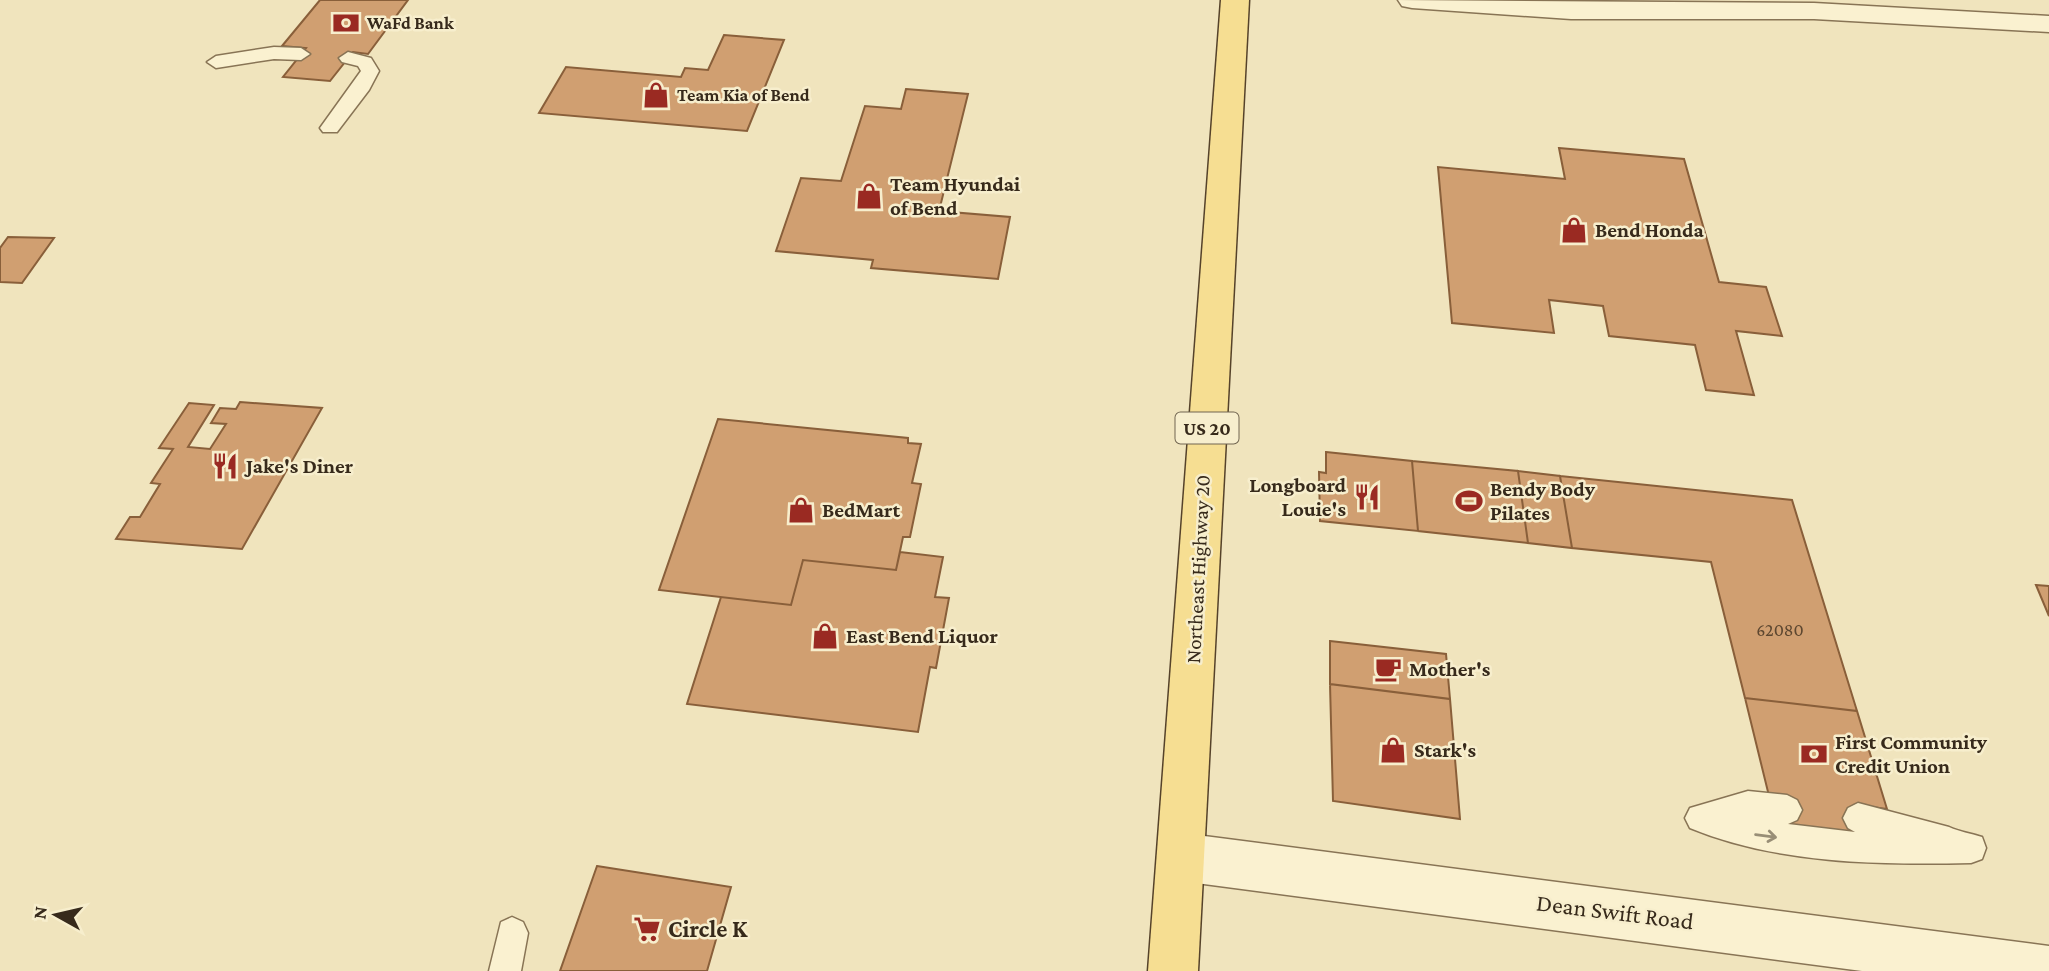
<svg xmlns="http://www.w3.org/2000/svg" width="2049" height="971" viewBox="0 0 2049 971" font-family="'Crimson Pro',serif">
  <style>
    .building { fill: #d09f71; stroke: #895f3a; stroke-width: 2 }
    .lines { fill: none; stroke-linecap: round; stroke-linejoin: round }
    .service-casing { stroke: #887455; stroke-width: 3 }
    .minor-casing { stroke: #887455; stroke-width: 3 }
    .tertiary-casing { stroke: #887455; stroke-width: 3 }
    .primary-casing { stroke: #55422a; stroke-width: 3 }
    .service { fill: #faf1d0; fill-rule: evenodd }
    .minor { fill: #faf1d0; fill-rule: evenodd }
    .tertiary { fill: #faf1d0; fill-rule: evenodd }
    .primary { fill: #f6de92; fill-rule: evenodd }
    .oneway { stroke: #988e76 }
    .labels { text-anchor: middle; stroke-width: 5; stroke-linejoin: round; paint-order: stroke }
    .far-poi-label { font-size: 18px; font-weight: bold; fill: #372a1b; stroke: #f7eecd; text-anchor: start }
    .number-label { font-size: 18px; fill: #5d4730 }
    .shield { fill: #f7eecd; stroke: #716550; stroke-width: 2 }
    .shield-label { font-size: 19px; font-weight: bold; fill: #372a1b }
    .poi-label { font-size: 21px; font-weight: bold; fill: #372a1b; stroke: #f7eecd; text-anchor: start }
    .street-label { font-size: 21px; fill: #372a1b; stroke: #f7eecd }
    .near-street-label { font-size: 24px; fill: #372a1b; stroke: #f7eecd }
    .near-poi-label { font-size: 24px; font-weight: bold; fill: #372a1b; stroke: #f7eecd; text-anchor: start }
  </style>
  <rect width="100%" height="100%" fill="#f0e4bd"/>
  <path class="building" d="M320,0H408L368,54L353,52L330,81L283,77L306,48L282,46Z
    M724,35L784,40L747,131L539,113L566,67L681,77L685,68L708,70Z
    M906,89L968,94L939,211L1010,217L998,279L871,268L873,260L776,251L801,178L841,181L865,106L901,109Z
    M1559,148L1684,159L1719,282L1766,287L1782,336L1736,331L1754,395L1706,390L1695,345L1609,336L1603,306L1549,300L1554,333L1452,323L1438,167L1565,179Z
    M8,237L54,238L22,283L0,282V248Z
    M240,402L322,408L242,549L116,539L130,517H140L160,484L151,483L173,449L159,448L189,403L214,405L188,447L210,449L226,424L211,423L220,408L236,409Z
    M718,419L908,438V443L921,444L912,483L921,484L910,537H903L896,570L803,560L791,605L659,590Z
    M1326,452L1412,461L1418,531L1320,521L1319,472L1326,473Z
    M1412,461L1518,471L1528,543L1418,531Z
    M1518,471L1560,476L1572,548L1528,543Z
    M1560,476L1792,500L1857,711L1745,698L1711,562L1572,548Z
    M900,552L943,557L935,597L949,598L936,668L930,667L918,732L687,704L721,597L791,605L803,560L896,570Z
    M2036,585L2049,586V616Z
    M1330,641L1446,654L1450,699L1330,684Z
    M1330,684L1450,699L1460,819L1333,801Z
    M1745,698L1857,711L1887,809L1855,805L1865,840L1792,831L1784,799L1769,796Z
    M597,866L731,887L707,971H560Z"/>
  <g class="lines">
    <g class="service-casing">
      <path id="service" d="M274,47L301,48L310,54L301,60L274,59L216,68L207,62L216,56Z
        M348,52L371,58L379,71L369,90L337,132H323L320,128L361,71L358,66L342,62L339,58Z
        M1748,791L1787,795L1797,800L1802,810L1797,820L1788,824L1855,832L1848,828L1843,818L1848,808L1858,803L1949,827C1960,832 1970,833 1982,837L1986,848L1982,859L1971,863C1878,865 1777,864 1690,828L1685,818L1690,808Z
        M512,917L523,922L528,933L521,971H489L501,922Z"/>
    </g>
    <g class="minor-casing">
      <path id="minor" d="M1181,833L2049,946V971H1862L1181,881L1164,874L1157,857L1164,840Z"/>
    </g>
    <g class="tertiary-casing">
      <path id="tertiary" d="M1398,0L1814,3L2049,16V32L1814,19H1571L1412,8L1402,6Z"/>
    </g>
    <g class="primary-casing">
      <path id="primary" d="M1221,0H1249L1198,971H1148Z"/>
    </g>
    <use href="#service" class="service"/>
    <use href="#minor" class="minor"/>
    <use href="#tertiary" class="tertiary"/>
    <use href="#primary" class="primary"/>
  </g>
  <defs><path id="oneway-shaft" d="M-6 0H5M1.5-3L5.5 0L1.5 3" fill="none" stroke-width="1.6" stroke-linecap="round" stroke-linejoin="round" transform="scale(1.75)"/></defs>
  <use class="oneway" href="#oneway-shaft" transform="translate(1766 836) rotate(7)"/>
  <defs>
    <g id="bank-bare" transform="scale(2.1)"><path d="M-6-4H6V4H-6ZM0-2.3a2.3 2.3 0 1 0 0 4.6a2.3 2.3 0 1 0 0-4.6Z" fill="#9a2a22" stroke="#f7eecd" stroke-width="2.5" paint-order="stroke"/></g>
    <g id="shop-bare" transform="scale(2.1)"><path d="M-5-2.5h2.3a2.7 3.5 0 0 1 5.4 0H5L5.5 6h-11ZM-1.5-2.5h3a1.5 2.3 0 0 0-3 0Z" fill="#9a2a22" stroke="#f7eecd" stroke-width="2.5" paint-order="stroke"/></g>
    <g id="restaurant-bare" transform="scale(2.1)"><path d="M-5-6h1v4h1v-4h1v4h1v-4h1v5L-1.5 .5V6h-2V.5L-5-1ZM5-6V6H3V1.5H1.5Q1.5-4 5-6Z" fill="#9a2a22" stroke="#f7eecd" stroke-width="2.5" paint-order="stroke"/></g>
    <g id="stadium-bare" transform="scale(2.1)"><path d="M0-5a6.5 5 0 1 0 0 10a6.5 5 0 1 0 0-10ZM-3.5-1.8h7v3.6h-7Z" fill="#9a2a22" stroke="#f7eecd" stroke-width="2.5" paint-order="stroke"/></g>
    <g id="cafe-bare" transform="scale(2.1)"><path d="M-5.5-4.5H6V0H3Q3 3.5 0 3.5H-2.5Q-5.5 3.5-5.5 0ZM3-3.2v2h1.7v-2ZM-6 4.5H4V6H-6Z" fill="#9a2a22" stroke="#f7eecd" stroke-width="2.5" paint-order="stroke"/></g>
    <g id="supermarket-bare" transform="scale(2.1)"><path d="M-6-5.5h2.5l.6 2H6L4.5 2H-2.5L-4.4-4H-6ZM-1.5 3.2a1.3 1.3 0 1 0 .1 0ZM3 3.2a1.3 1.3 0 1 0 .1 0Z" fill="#9a2a22" stroke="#f7eecd" stroke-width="2.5" paint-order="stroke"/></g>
  </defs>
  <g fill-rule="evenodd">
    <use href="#bank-bare" x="346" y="23"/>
    <use href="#shop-bare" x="656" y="95"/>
    <use href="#shop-bare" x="869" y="196"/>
    <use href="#shop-bare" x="1574" y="230"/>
    <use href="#restaurant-bare" x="225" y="466"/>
    <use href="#restaurant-bare" x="1367" y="497"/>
    <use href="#stadium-bare" x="1469" y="501"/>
    <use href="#shop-bare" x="801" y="510"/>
    <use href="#shop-bare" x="825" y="636"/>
    <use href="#cafe-bare" x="1388" y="669"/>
    <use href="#shop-bare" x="1393" y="750"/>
    <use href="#bank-bare" x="1814" y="754"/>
    <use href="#supermarket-bare" x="647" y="929"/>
  </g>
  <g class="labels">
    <g class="far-poi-label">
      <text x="367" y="29">WaFd Bank</text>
      <text x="677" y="101">Team Kia of Bend</text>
    </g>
    <g class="number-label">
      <text x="1780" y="636">62080</text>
    </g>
    <rect class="shield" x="1175.5" y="412.5" width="63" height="31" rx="5"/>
    <g class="shield-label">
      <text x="1207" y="435">US 20</text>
    </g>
    <g class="poi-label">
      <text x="890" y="191">Team Hyundai<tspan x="890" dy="24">of Bend</tspan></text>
      <text x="1595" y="237">Bend Honda</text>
      <text x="246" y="473">Jake's Diner</text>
      <text x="1346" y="492" text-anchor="end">Longboard<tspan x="1346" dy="24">Louie's</tspan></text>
      <text x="1490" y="496">Bendy Body<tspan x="1490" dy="24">Pilates</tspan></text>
      <text x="822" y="517">BedMart</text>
      <text x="846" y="643">East Bend Liquor</text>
      <text x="1409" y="676">Mother's</text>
      <text x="1835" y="749">First Community<tspan x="1835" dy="24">Credit Union</tspan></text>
      <text x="1414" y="757">Stark's</text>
    </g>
    <g class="street-label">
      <text transform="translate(1198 569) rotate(-87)" y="7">Northeast Highway 20</text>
    </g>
    <g class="near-street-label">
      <text transform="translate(1615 912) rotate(7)" y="8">Dean Swift Road</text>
    </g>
    <g class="near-poi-label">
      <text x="668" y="937">Circle K</text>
    </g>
  </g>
  <g transform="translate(56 915) rotate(278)" stroke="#f7eecd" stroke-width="5" paint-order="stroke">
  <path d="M0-5L12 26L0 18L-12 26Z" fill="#372a1b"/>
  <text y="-10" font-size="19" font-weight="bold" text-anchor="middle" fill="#372a1b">N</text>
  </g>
</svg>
